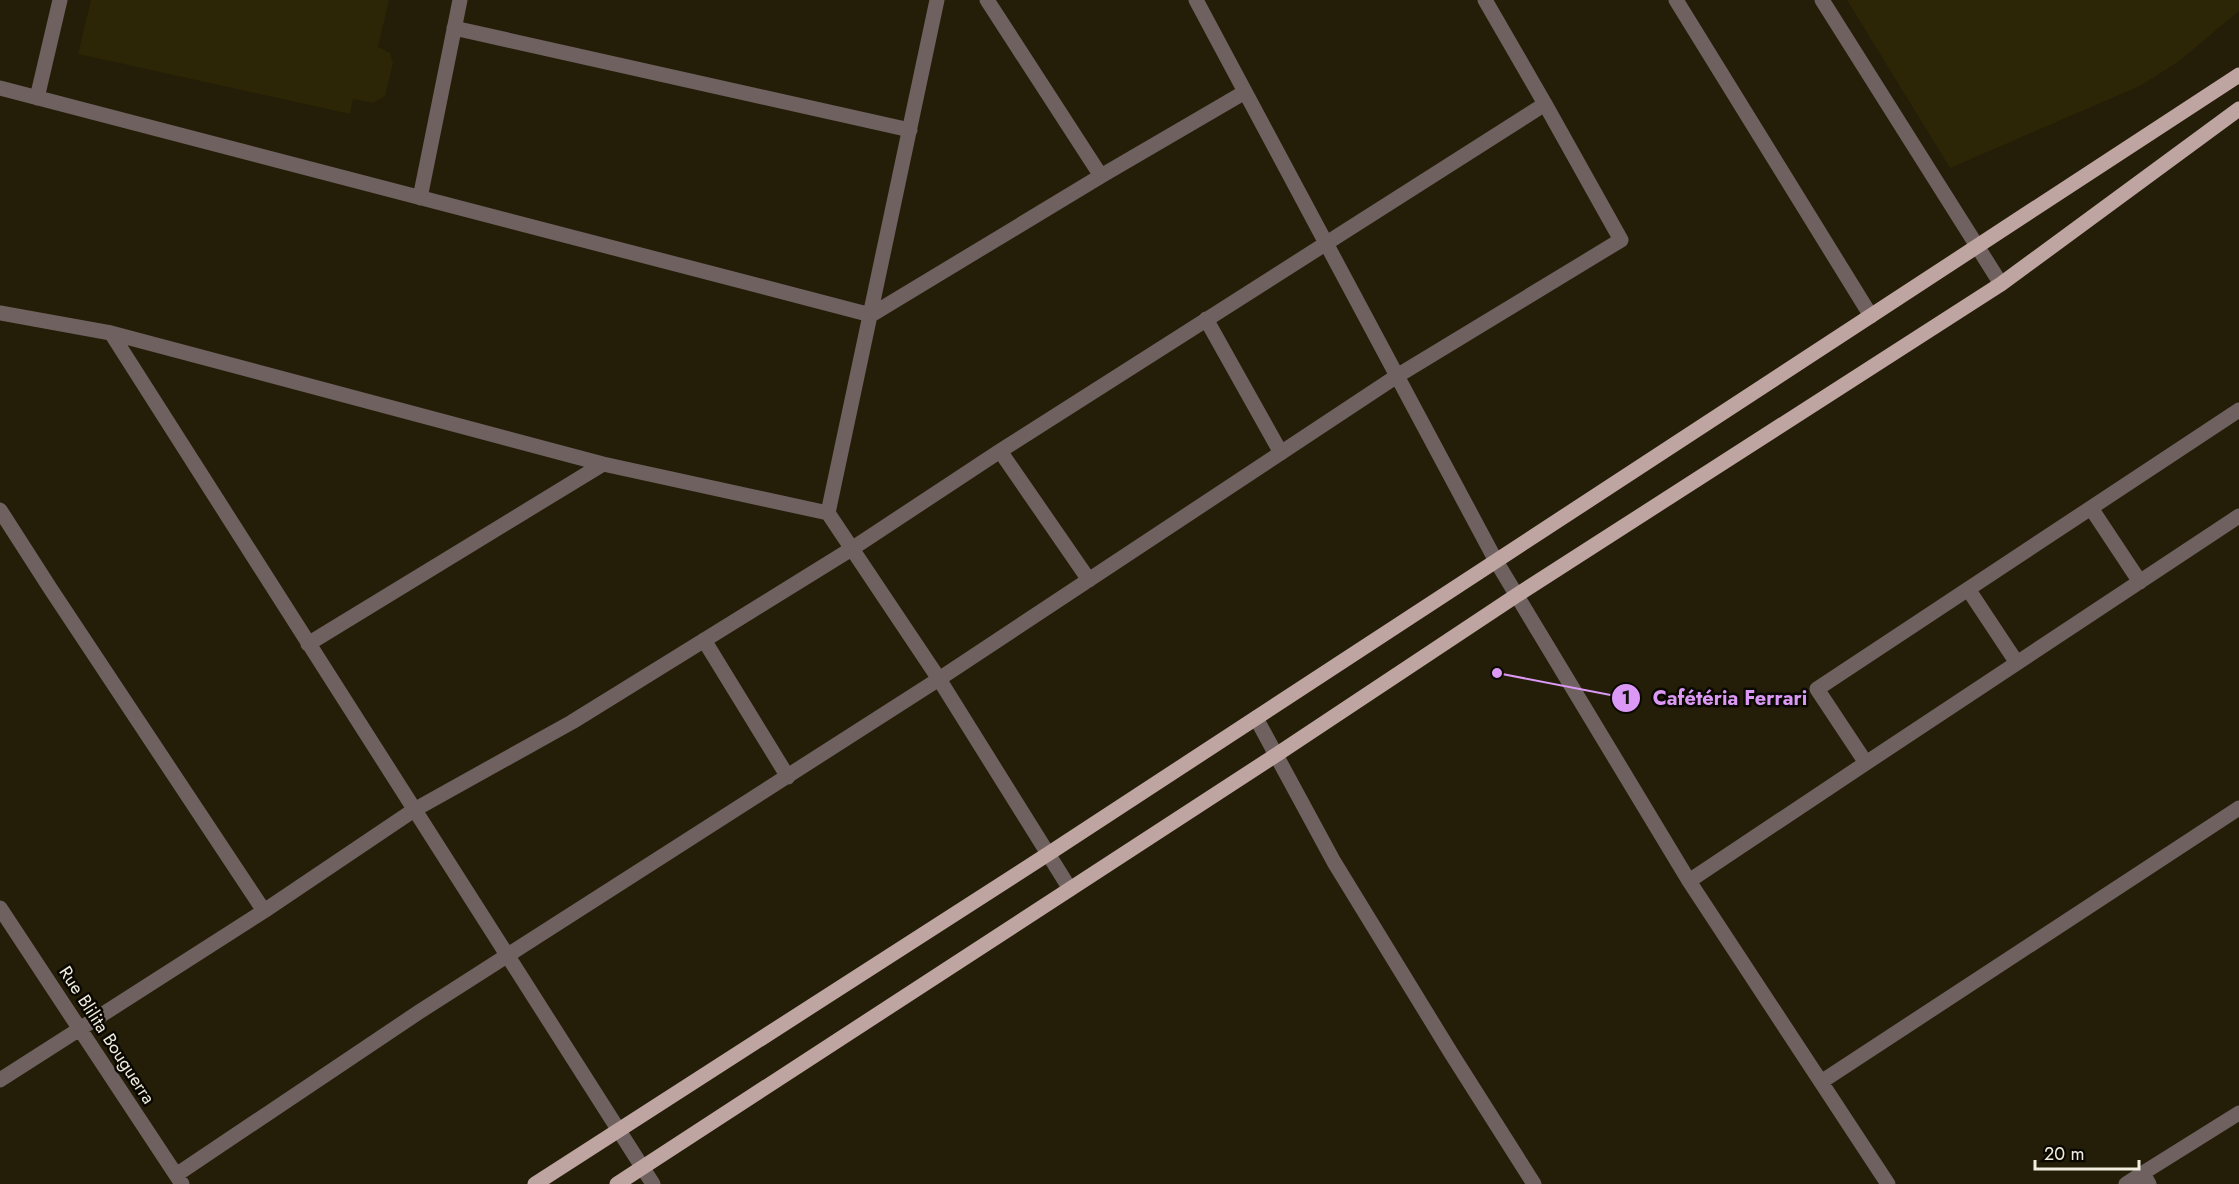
<svg xmlns="http://www.w3.org/2000/svg" width="2239" height="1184" viewBox="0 0 2239 1184" font-family="Jost,sans-serif">
  <style>
    .built { fill: #2c2506 }
    .lines { fill: none; stroke-linecap: round; stroke-linejoin: round }
    .minor { stroke: #6e615f; stroke-width: 15 }
    .major { stroke: #bfa5a1; stroke-width: 15 }
    .labels { text-anchor: middle; stroke-width: 5; stroke-linejoin: round; paint-order: stroke }
    .street-label { font-size: 18px; fill: #f1eee0; stroke: #0b0802 }
    .leader { fill: none; stroke: #db99f5; stroke-width: 2 }
    .callout-dot { fill: #db99f5; stroke: #0b0802; stroke-width: 2 }
    .mark-label { font-size: 18px; text-anchor: middle; font-weight: bold; fill: #111 }
    .callout-label { font-size: 20px; text-anchor: middle; font-weight: bold; fill: #db99f5; stroke: #0b0802; stroke-width: 5; stroke-linejoin: round; paint-order: stroke }
  </style>
  <rect width="100%" height="100%" fill="#241e08"/>
  <path class="built" d="M91,0H389L378,47L390,53L393,63L385,96L373,103L353,99L350,114L78,54Z
    M1847,0H2239V11L2178,62L2140,86L1950,168Z"/>
  <g class="lines">
    <path class="minor" d="M1196,0L1496,561L1689,881L1888,1184
      M1676,0L1871,316
      M1822,0L2001,284
      M454,28L910,130
      M0,88L871,315L1101,176L987,0
      M37,98L60,0
      M1101,176L1245,92
      M420,198L460,0
      M0,313L111,333L603,464L828,513L937,0
      M1206,319L1281,453
      M111,333L653,1184
      M2239,410L1817,689L1866,763L2239,516
      M1000,451L1089,580
      M2091,508L2140,582
      M0,510L50,588L264,911
      M828,513L939,679L1070,889
      M1968,589L2017,663
      M704,640L788,777
      M308,644L603,464
      M1256,718L1334,862L1451,1053L1534,1184
      M1689,881L1866,763
      M0,908L182,1184
      M0,1080L264,911L414,810L572,722L853,548L1000,451L1545,104L1485,0
      M1821,1082L2239,808
      M176,1175L419,1012L939,679L1397,376L1621,240L1545,104
      M2126,1184L2143,1173
      M2149,1184L2143,1173L2239,1113"/>
    <path class="major" d="M535,1184L1048,854L2239,75
      M617,1184L1276,755L1517,595L2001,284L2239,109"/>
  </g>
  <g class="labels">
    <g class="street-label">
      <text transform="translate(107 1035) rotate(57)" y="6">Rue Blilita Bouguerra</text>
    </g>
  </g>
  <path class="leader" d="M1497 673L1626 698"/>
  <g class="callout-dot">
    <circle cx="1497" cy="673" r="6"/>
    <circle cx="1626" cy="698" r="15"/>
  </g>
  <g class="mark-label">
    <text x="1626" y="704">1</text>
  </g>
  <g class="callout-label">
    <text x="1730" y="705">Cafétéria Ferrari</text>
  </g>
  <path d="M2035 1160v9h104v-9" fill="none" stroke="#f1eee0" stroke-width="3"/>
  <text x="2044" y="1160" font-size="18" fill="#f1eee0" stroke="#0b0802" stroke-width="4.5" paint-order="stroke">20 m</text>
</svg>
